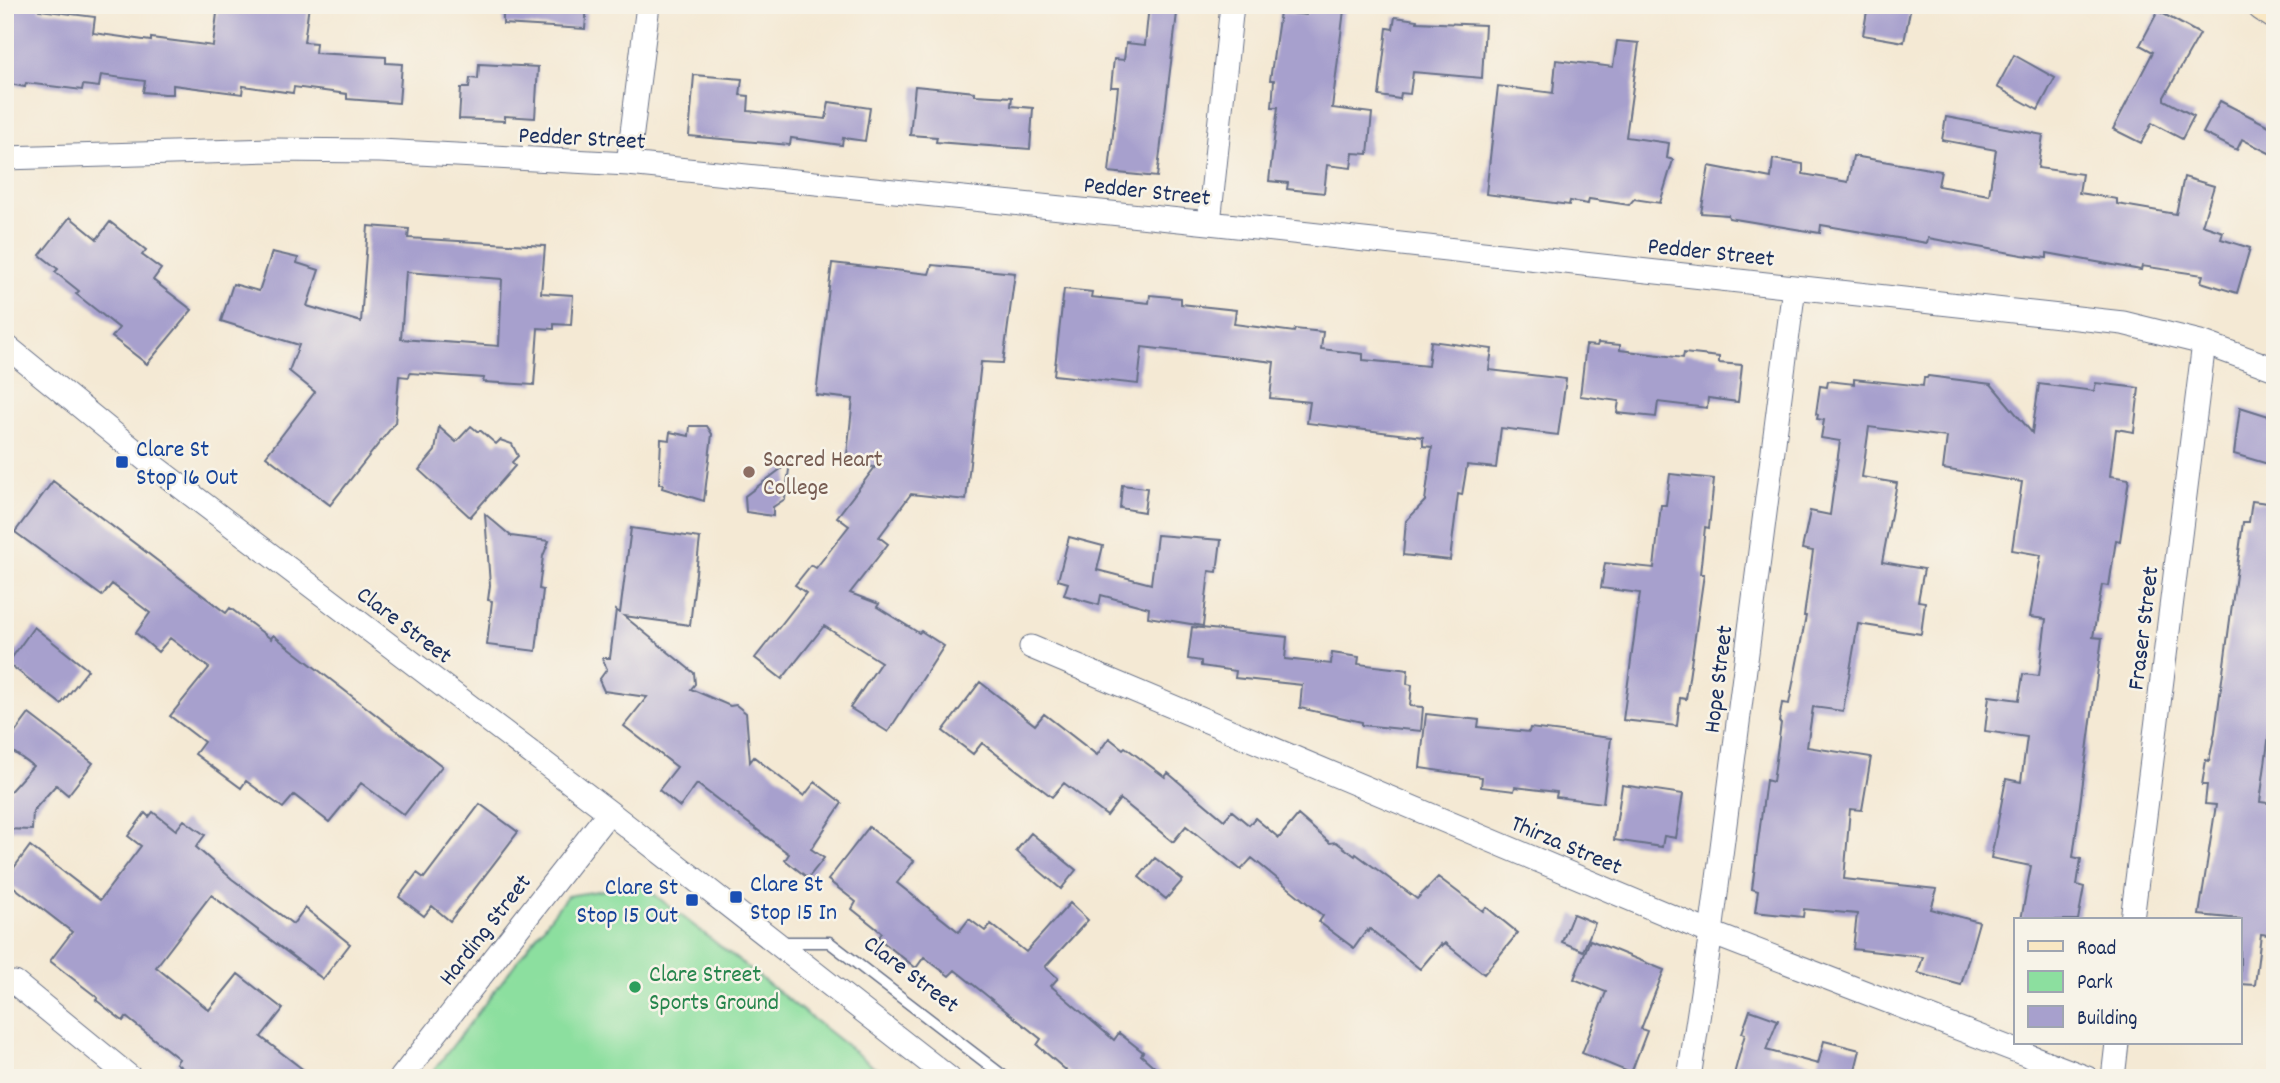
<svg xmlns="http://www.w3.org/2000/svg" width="2280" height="1083" viewBox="0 0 2280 1083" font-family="Dekko,sans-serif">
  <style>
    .green { fill: #8cdf9f; stroke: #54877e; stroke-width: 2 }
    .building { fill: #a7a0cd; fill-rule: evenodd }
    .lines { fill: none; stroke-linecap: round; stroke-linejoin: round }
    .service-casing { stroke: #677087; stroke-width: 13 }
    .minor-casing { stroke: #677087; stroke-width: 25 }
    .secondary-casing { stroke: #677087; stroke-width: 34 }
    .service { stroke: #fff; stroke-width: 10 }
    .minor { stroke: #fff; stroke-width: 23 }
    .secondary { stroke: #f9e7c3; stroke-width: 32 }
    .transit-dot { fill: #1a4fb4; stroke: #f7f3e8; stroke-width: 2.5 }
    .education-dot { fill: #8d6e63; stroke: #f7f3e8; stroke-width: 2.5 }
    .leisure-dot { fill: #2e9e5b; stroke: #f7f3e8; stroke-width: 2.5 }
    .labels { text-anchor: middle; stroke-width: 5; stroke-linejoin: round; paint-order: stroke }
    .street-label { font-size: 24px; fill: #1b2f5e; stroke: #f7f3e8 }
    .transit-label { font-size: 24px; fill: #164399; stroke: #f7f3e8; text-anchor: start }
    .education-label { font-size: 24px; fill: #785e54; stroke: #f7f3e8; text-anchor: start }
    .leisure-label { font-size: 24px; fill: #27864d; stroke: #f7f3e8; text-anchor: start }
  </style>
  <rect width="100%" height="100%" fill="#f7f3e8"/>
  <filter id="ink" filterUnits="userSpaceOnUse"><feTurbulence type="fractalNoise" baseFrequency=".0143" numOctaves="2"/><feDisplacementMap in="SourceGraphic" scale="14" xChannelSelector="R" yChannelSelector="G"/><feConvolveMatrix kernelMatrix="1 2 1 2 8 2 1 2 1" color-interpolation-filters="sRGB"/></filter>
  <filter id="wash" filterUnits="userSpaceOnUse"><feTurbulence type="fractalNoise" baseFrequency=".00686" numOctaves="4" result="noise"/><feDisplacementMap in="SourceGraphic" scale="28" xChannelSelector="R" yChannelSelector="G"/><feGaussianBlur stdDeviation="1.57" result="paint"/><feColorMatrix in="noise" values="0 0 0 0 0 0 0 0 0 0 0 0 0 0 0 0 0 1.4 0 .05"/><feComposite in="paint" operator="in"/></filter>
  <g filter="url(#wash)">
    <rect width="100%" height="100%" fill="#f4e9d4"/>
    <path class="green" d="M641,884L888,1078H428L567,896Z"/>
    <g id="blocks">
      <path class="building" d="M9,5H40L39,10L95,17L93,33L151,41V38L213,46L218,5H309L304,42L316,43L315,53L386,57V63L402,64L399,103L347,99V94L294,87L293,93L243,86L242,94L173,85V94H165L143,92L145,81L101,75L99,87L83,85L82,90L26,83L25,87L5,83V27Z
        M503,5H587L585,29L503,24Z
        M1149,5H1178L1157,177L1109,172L1118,87H1111L1114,59L1124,60L1126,43L1145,45Z
        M1868,5H1911L1904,42L1863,35Z
        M1307,6L1344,10L1332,108L1372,113L1368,154L1353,153L1351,168L1327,165L1324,193L1287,189L1288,183L1269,181L1278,107H1272L1274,80H1270L1280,12L1306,15Z
        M2158,11L2200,34L2164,97V100L2194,116L2182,139L2152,123L2141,143L2113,129L2153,52L2140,45Z
        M1395,17L1417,20V22L1485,25L1482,78L1413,72L1410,94L1401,93L1400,99L1379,96L1387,28L1393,29Z
        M1617,41L1639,43L1626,137L1669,143L1667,158L1673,160L1660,203L1634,199L1629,205L1589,199L1588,204L1570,201L1569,205L1486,194L1498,86L1553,93L1556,60L1613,67Z
        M2014,55L2055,78L2038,110L1997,87Z
        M479,64L538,67L535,118L505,116V121L459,119L461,88H469L470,78L478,79Z
        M694,75L742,79L740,95L749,96L748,111L826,119L829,102L870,108L865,141L843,138L842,145L791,138L790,145L689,136Z
        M915,86L975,92V95L1012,97L1011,106L1033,108L1030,149L936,142L937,137L910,135Z
        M2220,101L2275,129V156L2242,139L2237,150L2203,133Z
        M1946,117L2043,135L2038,168L2082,174L2079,193L2117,199V204L2176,214L2184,177L2214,186L2202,225L2223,232L2221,239L2250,248L2237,293L2201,282L2203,275L2142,266L2141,270L2047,253V258L2022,255L1928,238L1927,243L1821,225L1820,233L1729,218L1728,215L1701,213L1709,166L1771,178L1773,159L1803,164V174L1848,182L1853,156L1941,171L1938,186L1989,195L1996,150L1942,140Z
        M70,217L97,239L110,222L146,250L142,255L161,269L153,280L192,310L147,364L112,337L119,328L76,294L79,291L55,272L58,269L40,255Z
        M368,226L409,229L408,238L545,246L541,293L573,295L571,325L554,324V329L538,328L534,385L483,382L484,378L410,373L409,377L399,376L395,423L330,505L266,456L315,392L289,371L299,345L221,321L233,284L259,291L272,252L298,258L297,263L319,270L307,306L361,322ZM406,272L502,279L499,346L401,339Z
        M832,263L929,274L932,265L1015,273L1003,363L981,362L966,500L911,494L879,537L888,544L850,593L879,604L877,607L919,633L921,631L944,646L888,732L850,708L881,662L824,626L782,679L755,658L806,593L795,585L811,565L816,568L849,526L837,517L875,467L846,464L853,399L816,395Z
        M1064,289L1092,292L1091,297L1149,303L1150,295L1181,298V304L1236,310L1234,324L1294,332L1295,329L1323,332L1321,349L1363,354V360L1428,366L1431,341L1492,349L1489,370L1566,379L1558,435L1501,428L1496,468L1467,465L1462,495L1458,494L1450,560L1403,555L1406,521L1425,501L1432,447L1423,446V437L1307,423L1310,402L1270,398L1274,362L1142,347L1138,384L1054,375Z
        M1598,343L1620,345V350L1683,358L1684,353L1719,357V363L1742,365L1738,402L1708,398L1707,408L1658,402L1656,417L1617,413L1619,401L1580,396L1586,345L1597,346Z
        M1928,376L1991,384L2032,433L2039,384L2094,391L2096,383L2139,388L2134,432L2116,429L2110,476L2129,479L2120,541L2116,540L2109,586L2102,585L2093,637L2102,638L2073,857L2081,859L2077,885L2084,887L2078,920H2021L2031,866L1991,858L2006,779L2021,782L2027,737L1985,731L1989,696L2019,700L2023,674L2039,676L2046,619L2030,617L2041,555L2012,550L2022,482L1943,469L1947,437L1869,427L1862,477L1897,483L1882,562L1924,569L1918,601L1925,602L1921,634L1858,624L1843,711L1813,707L1807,747L1871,757L1862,810L1850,809L1844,879L1937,889L1931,909L1979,922L1961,985L1918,973L1923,957L1853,949L1857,914L1804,909L1803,917L1755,912L1758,891L1752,889L1766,780L1773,782L1781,723L1779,722L1782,703L1789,704L1806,616H1804L1813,551L1802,549L1810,511L1830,515L1840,441L1821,438L1824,420L1817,419L1818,415L1816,414L1820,386L1827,387L1828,381L1854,384V379L1923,386L1924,378H1927Z
        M2240,407L2275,418V466L2234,454Z
        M471,426L477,431H481L496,444L500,440L512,444L518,456L512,462L515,466L470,517L419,470L435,451L439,427L456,442Z
        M690,426H707L712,434L704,501L662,488L663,484H659L661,439L669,440L670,432L689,436Z
        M790,462L785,499L773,507V516L746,512L745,496Z
        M1670,474L1714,479L1709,528L1705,527L1700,574H1704L1686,699L1680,698L1677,726L1623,720L1640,593L1601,588L1605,563L1654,568L1661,505H1666Z
        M53,481L226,613L230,608L271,639L273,635L442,766L404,815L361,783L329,822L294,795L283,808L246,781L241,788L195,754L204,742L170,716L209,668L170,638L158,652L136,633L150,613L112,584L102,596L15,532Z
        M1122,485L1147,488L1144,512L1120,508Z
        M2252,501L2275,504V689L2260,802L2275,804V936L2261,934L2255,985L2240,984V919L2199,915L2216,805L2205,804L2207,785H2202L2206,760L2209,761L2215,732L2243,522H2249Z
        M485,514L511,536L549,541L543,556L539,589L543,590L536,651L487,645L492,601L488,600L490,585Z
        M631,528L700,538L690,625L624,616L694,673L695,684L691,689L730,706L736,705L746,713L750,762L754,757L804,796L815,782L842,803L811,849L824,858L808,878L785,860L789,854L697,784L680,807L659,790L677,767L624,726L647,697L604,691L599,680L607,669L602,658H610L616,610L620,613Z
        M1157,535L1221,540L1217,572L1209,571L1203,626L1148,617L1149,608L1101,595L1099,605L1064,595L1068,583L1058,580L1069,537L1103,546L1097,570L1151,584Z
        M34,627L88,670L61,704L8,663Z
        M1192,627L1287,637L1285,659L1331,664L1332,653L1359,657L1358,664L1408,670L1407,684L1412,685L1410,706L1423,707L1421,731L1362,725V722L1300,708L1302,685L1235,678L1236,671L1201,666V661L1188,659Z
        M980,682L1035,725L1044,714L1097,755L1109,738L1123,749L1125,747L1165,777L1168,773L1224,820L1232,811L1249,825L1255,818L1279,838L1298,815L1330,843L1336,842L1355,856L1356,854L1417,899L1438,877L1483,911L1486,907L1518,933L1484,974L1445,943L1442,946L1441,944L1420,969L1370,929L1368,932L1367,930L1354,948L1319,922L1323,916L1252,858L1241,870L1186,826L1173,842L1120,799L1107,816L1064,783L1052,797L982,743L973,754L943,731Z
        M29,714L93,763L68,795L56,785L33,811L32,830L5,829V797L33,766L5,746Z
        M1426,714L1479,720L1478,727L1529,732L1530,728L1611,738L1603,803L1556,797L1557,792L1515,787L1514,791L1481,787L1482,777L1420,768Z
        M1622,785L1683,794L1676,838L1664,836L1662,847L1614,840Z
        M480,804L518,832L450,921L432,906L424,916L399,897L417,873L424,878Z
        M153,812L176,830L184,820L205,835L196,847L232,879L293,924L305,908L350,944L323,979L211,895L156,967L209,1010L238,974L283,1009L261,1037L314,1078H195L176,1063L179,1059L126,1017L123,1021L96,1000L98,998L50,961L72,932L5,880L30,846L100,900L141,846L128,836L145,813L149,817Z
        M869,827L914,861L897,883L959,932L969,919L985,931L991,924L1026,952L1070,903L1088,920L1045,967L1058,978L1051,986L1114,1040L1119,1033L1143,1052L1141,1055L1167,1078H1075L1037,1045L1041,1039L955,970L949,976L924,957L916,968L878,938L882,933L852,909L856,902L828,880Z
        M1031,833L1076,870L1061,889L1016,851Z
        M1155,858L1183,880L1166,899L1139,877Z
        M1573,914L1595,923L1583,951L1562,942Z
        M1590,940L1664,970L1641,1029L1647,1031L1631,1073L1582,1053L1606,992L1574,979Z
        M1750,1010L1778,1020L1766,1050L1818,1064L1824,1041L1860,1050L1853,1078H1733L1745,1034L1742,1033Z"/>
    </g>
  </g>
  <g filter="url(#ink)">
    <use href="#blocks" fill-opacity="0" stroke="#677087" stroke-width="2"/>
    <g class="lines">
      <g class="service-casing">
        <path id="service" d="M782,942H829L1006,1078"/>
      </g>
      <g class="minor-casing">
        <path id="minor" d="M5,158L270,150L380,151L628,164L1209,223L2123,323L2204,343L2275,369
          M628,164L648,5
          M1209,223L1232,5
          M5,345L151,464L609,812L949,1078
          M1031,647L1711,933L2087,1078
          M2132,920L2204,343
          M15,983L131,1078
          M401,1078L609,812
          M1689,1078L1711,933L1794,287
          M2113,1078L2117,1043"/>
      </g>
      <g class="secondary-casing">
        <path id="secondary" d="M2263,5L2275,13"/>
      </g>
      <use href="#service" class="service"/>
      <use href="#minor" class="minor"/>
      <use href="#secondary" class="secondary"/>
    </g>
  </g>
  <g class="transit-dot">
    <rect x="115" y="455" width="14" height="14" rx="3.5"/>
    <rect x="729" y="890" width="14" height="14" rx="3.5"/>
    <rect x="685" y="893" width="14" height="14" rx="3.5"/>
  </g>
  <circle class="education-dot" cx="749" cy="472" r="7"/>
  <circle class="leisure-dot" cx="635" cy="987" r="7"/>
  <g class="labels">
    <g class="street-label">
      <text transform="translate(582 137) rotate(3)" y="8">Pedder Street</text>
      <text transform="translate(1147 190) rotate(6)" y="8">Pedder Street</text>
      <text transform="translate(1711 251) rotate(6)" y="8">Pedder Street</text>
      <text transform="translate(405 624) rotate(37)" y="8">Clare Street</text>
      <text transform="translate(2142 628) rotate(-83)" y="8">Fraser Street</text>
      <text transform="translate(1717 679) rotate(-83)" y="8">Hope Street</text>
      <text transform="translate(1567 844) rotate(23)" y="8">Thirza Street</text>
      <text transform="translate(484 929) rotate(-52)" y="8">Harding Street</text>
      <text transform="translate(912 973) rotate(37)" y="8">Clare Street</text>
    </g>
    <g class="transit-label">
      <text x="136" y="456">Clare St<tspan x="136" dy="28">Stop 16 Out</tspan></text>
      <text x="750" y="891">Clare St<tspan x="750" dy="28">Stop 15 In</tspan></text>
      <text x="678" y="894" text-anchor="end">Clare St<tspan x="678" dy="28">Stop 15 Out</tspan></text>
    </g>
    <g class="education-label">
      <text x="763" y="466">Sacred Heart<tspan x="763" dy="28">College</tspan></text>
    </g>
    <g class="leisure-label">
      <text x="649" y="981">Clare Street<tspan x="649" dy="28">Sports Ground</tspan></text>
    </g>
  </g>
  <rect width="2280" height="1083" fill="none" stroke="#f7f3e8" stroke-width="28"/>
  <rect x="2014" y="918" width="228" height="126" fill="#f7f3e8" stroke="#9fa5b1" stroke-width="2"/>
  <rect x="2028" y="941" width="35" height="10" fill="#f9e7c3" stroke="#9fa5b1" stroke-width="2"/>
  <text x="2077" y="954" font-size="21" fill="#1b2f5e">Road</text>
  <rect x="2028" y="971" width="35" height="21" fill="#8cdf9f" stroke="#9fa5b1" stroke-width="2"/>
  <text x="2077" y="988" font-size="21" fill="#1b2f5e">Park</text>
  <rect x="2028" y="1006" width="35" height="21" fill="#a7a0cd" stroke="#9fa5b1" stroke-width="2"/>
  <text x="2077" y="1024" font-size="21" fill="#1b2f5e">Building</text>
</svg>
